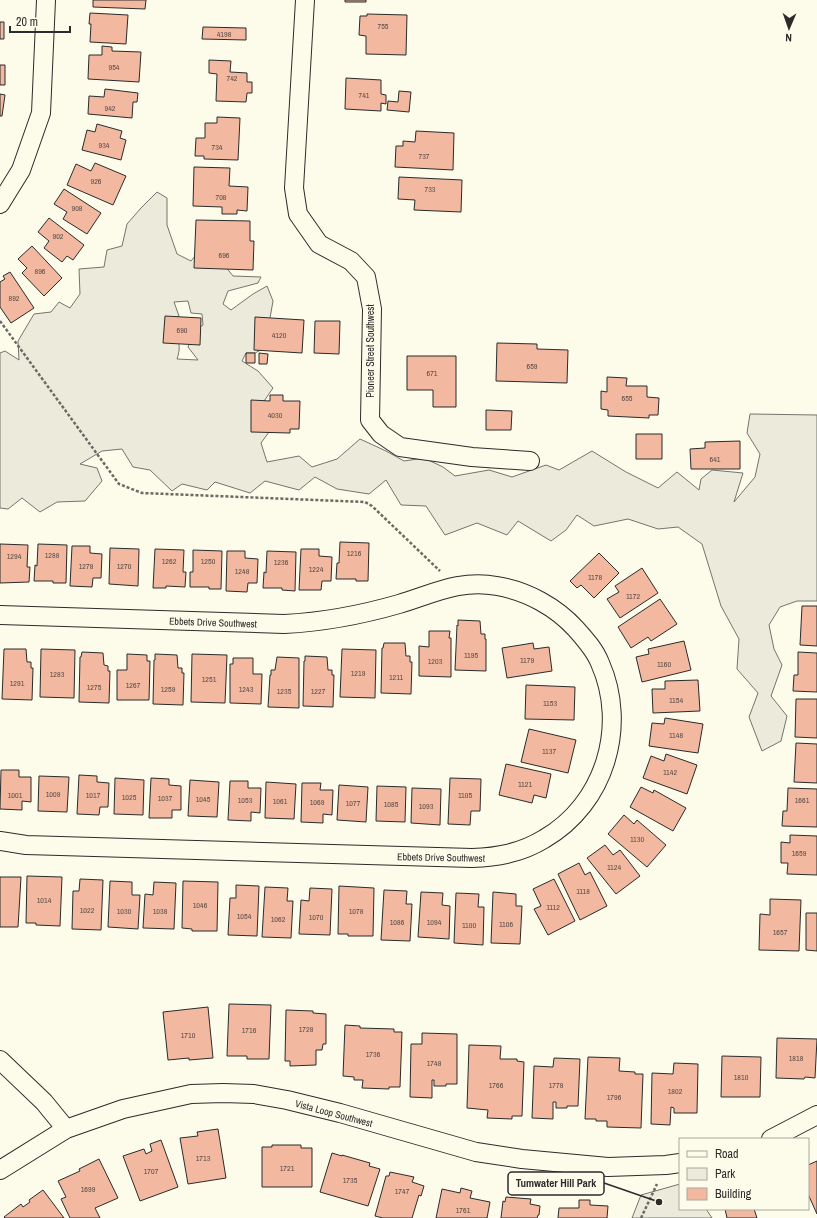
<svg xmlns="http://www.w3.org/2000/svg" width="817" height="1218" viewBox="0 0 817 1218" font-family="'Archivo Narrow',sans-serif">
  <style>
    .green { fill: #ecebdb; stroke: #74746e; fill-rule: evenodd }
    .building { fill: #f2b8a0; stroke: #2b2b2b }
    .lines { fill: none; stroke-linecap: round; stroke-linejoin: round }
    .street-casing { stroke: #2b2b2b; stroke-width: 20 }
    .path { stroke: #6a6964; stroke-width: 2.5; stroke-dasharray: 3 2; stroke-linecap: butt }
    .street { stroke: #fdfbea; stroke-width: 18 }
    .labels { text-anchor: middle; stroke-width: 3; stroke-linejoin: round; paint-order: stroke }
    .number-label { font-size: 8px; fill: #5d4e48 }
    .street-label { font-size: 10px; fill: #2b2b2b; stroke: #fdfbea }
    .leader { fill: none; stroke: #2b2b2b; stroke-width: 1.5 }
    .callout-dot { fill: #2b2b2b; stroke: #fdfbea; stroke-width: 1.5 }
    .callout { fill: #fdfbea; stroke: #2b2b2b; stroke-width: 1.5 }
    .callout-label { font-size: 11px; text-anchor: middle; font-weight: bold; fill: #2b2b2b }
  </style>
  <rect width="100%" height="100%" fill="#fdfbea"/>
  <path class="green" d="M157,192L167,198V225L177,254L191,261L196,255L225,266L233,276L261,277L258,283L228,291L223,304L231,310L253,294L267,286L273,301L267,335L259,351L255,353H246L242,361L258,371L273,388L260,407L272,428L261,443L267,462L299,456L312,467L337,459L360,439L386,451L404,461L424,458L443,467L455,476L489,470L512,477L546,465L559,470L592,451L626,472L658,488L677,472L699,490L701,479L712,470L743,473L734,502L755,477L760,454L747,433L750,414L817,415V601H797L780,607L769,625L774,649L782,665L771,696L787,716L781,741L762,751L749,717L758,693L737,669L739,639L721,606L702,544L678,527L658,529L628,519L594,526L577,515L566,530L551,541L518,521L507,535L477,523L445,535L426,506L401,505L386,480L369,494L337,489L315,477L299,490L265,481L250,493L215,482L207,490L182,484L172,491L150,470L133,467L122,449L102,451L80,464L97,468L102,481L85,501L57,502L40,512L22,498L8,509L0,508V353L5,351L19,360L18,341L34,314L51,312L59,302L70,308L80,294L79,269L104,267L107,250L122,246L127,224L141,208ZM188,301L191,313L202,314L203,325L195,330L188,347L198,360L177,359C183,341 176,336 165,322L179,316L174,302Z
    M680,1184V1209H706L712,1218H632L641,1195Z"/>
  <path class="building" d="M93,0H146L145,9L93,7Z
    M345,0H366V2H345Z
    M90,13L128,15L126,44L90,42L91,24H89Z
    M367,14L407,15L406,55L366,54V36L359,35L360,16H367Z
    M0,22H4V39H0Z
    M203,27L246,28V40L202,39Z
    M102,46L112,47V51L141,52L139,82L88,79L89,55H102Z
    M209,60L231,61L230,72L247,73V82H252V93H247L246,102L216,101L217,74L209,73Z
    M0,65H5V85H0Z
    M346,78L381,80V94L386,95V104L381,103V111L345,109Z
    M105,89L138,93L137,102H133L132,118L88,114L89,96L104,97Z
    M399,91L411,92L409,112L387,110L388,101L398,102Z
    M0,94L5,95L2,116H0Z
    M217,117L240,118L238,160L204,159V156H195L196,138H205V123H217Z
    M97,124L122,131L120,138L126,140L121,160L82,150L87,130L95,132Z
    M416,131L454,133L453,170L395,167L396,146H403V141L415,142Z
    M95,163L126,176L113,205L67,185L76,164L91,171Z
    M194,167L230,168L229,186L248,187L247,211L237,210V214H222V207L193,206Z
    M399,177L462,180L461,212L414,210L415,200L398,199Z
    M64,189L101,213L87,234L63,219L67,212L54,204Z
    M49,218L84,245L73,260L67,256L62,262L44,248L49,241L38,232Z
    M196,220L250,221V241H254L253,270L194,268Z
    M32,246L62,278L44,296L22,273L27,268L18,259Z
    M10,272L34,308L11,323L0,307V282L5,279L3,276Z
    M165,316L201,318L200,345L163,343Z
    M255,317L304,320L302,353L254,350Z
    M315,321H340L339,354L314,353Z
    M497,343L537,344V349L568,350L567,383L496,381Z
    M246,353H255V363H246Z
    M259,353L268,354L267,364H259Z
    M407,356H456V407H433V390H407Z
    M607,377L627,378L626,386H647V397L659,398L658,415H649V418L608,416V410L601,409V391L607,392Z
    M270,395H283V401H300L299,429H290V433L251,432V400L270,401Z
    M486,410L512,411L511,430H486Z
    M636,434H662V459H636Z
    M740,441V469H691L690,449L705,448V442Z
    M340,542L369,543L368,581H356V579H336L337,563H339Z
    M0,544L28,545L27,567H30L29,582L0,583Z
    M38,544L67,545L66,583H53V581H34L35,565L37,566Z
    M72,546H90V553L102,554L101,578H93L92,587L70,586Z
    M110,548L139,549L138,586L109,584Z
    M155,549L184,550L183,572H186L185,587L166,586V588H153Z
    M301,549H319V556L332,557L331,581H322L321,590H299Z
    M193,550L222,551L221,589H209V587H190V572H193Z
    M227,551H245V558L258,559L257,583H248L247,592L226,591Z
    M267,551L296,552L295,591L282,590V588H263L264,572L266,573Z
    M599,553L619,573L594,598L581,585L577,588L570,581Z
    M642,568L658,593L620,618L607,599L619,592L615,586Z
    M660,599L677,624L651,641L648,637L631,648L618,627Z
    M802,606H817V646L800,645Z
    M458,620L480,621L481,634H485V639H486V671L455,670L457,625L458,626Z
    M429,631H450L449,638H451V677L419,676V646L429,647Z
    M684,641L691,670L642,682L636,657L649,654L648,649Z
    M384,643H405L406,656H410V662H412L411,694L381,693L382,648H383Z
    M533,643L534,649L549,647L552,671L507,678L502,648Z
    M4,649H26L27,662H31V668H33L32,700L2,699Z
    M41,649L75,650L74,698L40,697Z
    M342,649L376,650L375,698L340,697Z
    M82,652L103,653L104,665L108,666V671H110L109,703L79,702L80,657H81Z
    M798,652L817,653V692L793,691L794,675H798Z
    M127,654L147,655V661H150L149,700H117V670H127Z
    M155,654L177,655L178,668H182V673H184L183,705L153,704L154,660H155Z
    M192,654L227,655L225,703L191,702Z
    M305,656L327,657L328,670H332V675H334L333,707L303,706L304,661H305Z
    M277,657L299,658V708L268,707L270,675H271V670H275Z
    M233,658H253V674H262L261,704L230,703V664H233Z
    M698,680L700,711L653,713L652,689H665V681Z
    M526,685L575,687L574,720L525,719Z
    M796,699H817V738L795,737Z
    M665,718L703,724L698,753L649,746L652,723L664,724Z
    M529,729L576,740L568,773L521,762Z
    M796,743L817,744V783L794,782Z
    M666,754L697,765L687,794L643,778L651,756L664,761Z
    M506,764L551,774L546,798L534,795L532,803L499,795Z
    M1,770H19V777H31V802L22,801V810L0,809Z
    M79,775L97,776V782L109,783L108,807H100L99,815L77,814Z
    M39,776L69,777L67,812L38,811Z
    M115,778L144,780L143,815L114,814Z
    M151,778L169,779V785L181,786V810H172V818H149Z
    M450,778L481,779L480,811H471L470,825L448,824Z
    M190,780L219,782L217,817L188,816Z
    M230,781H248V788H261L260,813L251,812V821L228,820Z
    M266,782L296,784L294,819L265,818Z
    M302,783H321L320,790H333L332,815L323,814V823L301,822Z
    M339,785L368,787L366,822L337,820Z
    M377,786L406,787L405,822L376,821Z
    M641,787L653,793L654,790L686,808L673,831L630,807Z
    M412,788L441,789L440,825L411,823Z
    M788,788L817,789V827L782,826L783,811H787Z
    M624,815L634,824L637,820L666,845L647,867L608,834Z
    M790,835L817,836V875L787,874L788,863H781V842L790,843Z
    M605,845L613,855L620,850L640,876L616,894L587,858Z
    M579,863L585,875L590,872L607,906L580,920L558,874Z
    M27,876L62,877L60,926L36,925V923H26Z
    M0,877H21L18,927H0Z
    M80,879L103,880L101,930L72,929L73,891H79Z
    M554,879L575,921L548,935L534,909L541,906L533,889Z
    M110,881L132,882V895H140L138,929L108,927Z
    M183,881L218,882L217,931H192V929L182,928Z
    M154,882L176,883L174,929L143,928L145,894L153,895Z
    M236,885L259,886L257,936L228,935L230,898H236Z
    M339,886L374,888L373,936H348V934H338Z
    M265,887L288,888L287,901H293L291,938L262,937Z
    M310,888L332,889L330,935L299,934L301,900L309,901Z
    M384,890L407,891L406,904H412L410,941L381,940Z
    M421,892L443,893L442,905L450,906L449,939L418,937Z
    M493,892L516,894V906H522L520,944L491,943Z
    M456,893L479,894L478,907H484L483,945L454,943Z
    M770,899L801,900L799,951L759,950L760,914L770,915Z
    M806,913H817V951L806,950Z
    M229,1004L271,1005L269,1059H247V1056H227Z
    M208,1007L213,1058L189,1060V1058L168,1060L163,1012Z
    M286,1010L313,1011V1013L326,1014V1044H323L322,1050H316V1065L290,1066V1061H285Z
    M345,1025L360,1026V1028L394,1029V1032H402L400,1087H389V1089L362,1088L363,1080H354V1077L343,1076Z
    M422,1033L457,1034V1084H446V1086H434V1080H432V1098L410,1097L411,1044H422Z
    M777,1038L817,1039L815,1078L805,1077L804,1079L776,1078Z
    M469,1045L501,1046L500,1059H517V1061L524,1062L522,1116H512V1119L487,1118L488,1110L467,1108Z
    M722,1056L761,1057L760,1097H721Z
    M588,1057L620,1058L619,1071L635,1072V1074H643L641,1128L607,1127V1121H596V1119H585Z
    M554,1058L580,1059L578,1106H567V1108H556V1102H553V1119L532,1118L534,1066L553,1067Z
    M674,1063L698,1064L697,1113H674V1108L671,1107L670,1125L651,1124L652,1073L673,1074Z
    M218,1129L226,1178L188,1184L180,1138L198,1136L197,1132Z
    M161,1140L178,1187L140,1201L123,1156L144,1149L146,1154L152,1151L150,1144Z
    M272,1145H301V1148H312V1187H262V1147H272Z
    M332,1153L342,1156V1155L370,1163L369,1166L380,1169L368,1206L320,1192Z
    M99,1159L118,1198L95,1208L100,1218H70L61,1199L66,1197L58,1181L80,1171L79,1169Z
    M817,1161V1214L808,1194V1165Z
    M390,1172L414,1177L412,1182L424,1186L421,1196L419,1195L412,1218H383L375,1216L386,1176H389Z
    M461,1188L472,1191L470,1198L490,1202L487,1218H436L442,1189L460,1193Z
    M43,1190L64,1218H5L4,1217L21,1204L23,1207L30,1202L29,1200Z
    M506,1197L531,1199L530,1204L540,1206L539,1215H538L537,1218H501L503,1201L505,1202Z
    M579,1200H590V1205L608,1206L607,1218H558L559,1208H579Z
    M725,1209H754L757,1218H727Z"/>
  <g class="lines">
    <g class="street-casing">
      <path id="street" d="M305,0L294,188L298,214L319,244L351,261L366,277L372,309L370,420L381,434L400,447L472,457L530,461
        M0,204L21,170L41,113L46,0
        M0,615L284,624C323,622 361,615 399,604C433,594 460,579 497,586C527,591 556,607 576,629C585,639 595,650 600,663C628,726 605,804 544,839C521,853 498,857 472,858L26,845L0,841
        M0,1060L44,1102L66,1129
        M771,1139L817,1115
        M0,1170L66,1129L123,1109L191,1094L223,1093L254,1094L287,1100L340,1113L476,1152L522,1159L608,1167L666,1165L680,1163"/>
    </g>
    <path class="path" d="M0,321L119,484L142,493L365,502L372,506L440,571
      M641,1218L657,1184"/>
    <use href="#street" class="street"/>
  </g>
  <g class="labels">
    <g class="number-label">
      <text x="383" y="29">755</text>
      <text x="224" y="37">4198</text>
      <text x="114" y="70">954</text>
      <text x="232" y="81">742</text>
      <text x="364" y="98">741</text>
      <text x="110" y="111">942</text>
      <text x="104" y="148">934</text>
      <text x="217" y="150">734</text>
      <text x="424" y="159">737</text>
      <text x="96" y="184">926</text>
      <text x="430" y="192">733</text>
      <text x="221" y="200">708</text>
      <text x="77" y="211">908</text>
      <text x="58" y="239">902</text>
      <text x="224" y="258">696</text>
      <text x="40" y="274">896</text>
      <text x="14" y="301">892</text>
      <text x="182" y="333">690</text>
      <text x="279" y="338">4120</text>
      <text x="532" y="369">659</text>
      <text x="432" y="376">671</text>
      <text x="627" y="401">655</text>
      <text x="275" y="418">4030</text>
      <text x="715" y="462">641</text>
      <text x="354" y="556">1216</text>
      <text x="52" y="558">1288</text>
      <text x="14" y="559">1294</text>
      <text x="169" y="564">1262</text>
      <text x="208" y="564">1250</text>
      <text x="281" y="565">1236</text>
      <text x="86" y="569">1278</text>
      <text x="124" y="569">1270</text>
      <text x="316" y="572">1224</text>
      <text x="242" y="574">1248</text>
      <text x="595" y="580">1178</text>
      <text x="633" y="599">1172</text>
      <text x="471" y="658">1195</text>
      <text x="527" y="663">1179</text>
      <text x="435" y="664">1203</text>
      <text x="664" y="667">1160</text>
      <text x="358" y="676">1219</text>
      <text x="57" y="677">1283</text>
      <text x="396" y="680">1211</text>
      <text x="209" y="682">1251</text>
      <text x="17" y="686">1291</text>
      <text x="133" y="688">1267</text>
      <text x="94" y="690">1275</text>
      <text x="168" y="692">1259</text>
      <text x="246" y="692">1243</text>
      <text x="284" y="694">1235</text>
      <text x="318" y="694">1227</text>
      <text x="676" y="703">1154</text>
      <text x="550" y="706">1153</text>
      <text x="676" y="738">1148</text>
      <text x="549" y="754">1137</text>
      <text x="670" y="775">1142</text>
      <text x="525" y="787">1121</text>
      <text x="53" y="797">1009</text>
      <text x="15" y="798">1001</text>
      <text x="93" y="798">1017</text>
      <text x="465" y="798">1105</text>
      <text x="129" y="800">1025</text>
      <text x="165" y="801">1037</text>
      <text x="203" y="802">1045</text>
      <text x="245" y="803">1053</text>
      <text x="802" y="803">1661</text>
      <text x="280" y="804">1061</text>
      <text x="317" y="805">1069</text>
      <text x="353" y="806">1077</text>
      <text x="391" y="807">1085</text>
      <text x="426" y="809">1093</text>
      <text x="637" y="842">1130</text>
      <text x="799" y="856">1659</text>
      <text x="614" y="870">1124</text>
      <text x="583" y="894">1118</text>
      <text x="44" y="903">1014</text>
      <text x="200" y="908">1046</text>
      <text x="553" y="910">1112</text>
      <text x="87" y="913">1022</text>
      <text x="124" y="914">1030</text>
      <text x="160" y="914">1038</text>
      <text x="356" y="914">1078</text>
      <text x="244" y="919">1054</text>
      <text x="316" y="920">1070</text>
      <text x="278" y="922">1062</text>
      <text x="397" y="925">1086</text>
      <text x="434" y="925">1094</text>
      <text x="506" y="927">1106</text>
      <text x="469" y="928">1100</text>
      <text x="780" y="935">1657</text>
      <text x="306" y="1032">1728</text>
      <text x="249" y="1033">1716</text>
      <text x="188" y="1038">1710</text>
      <text x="373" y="1057">1736</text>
      <text x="796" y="1061">1818</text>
      <text x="434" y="1066">1748</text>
      <text x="741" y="1080">1810</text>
      <text x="496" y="1088">1766</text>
      <text x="556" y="1088">1778</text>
      <text x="675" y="1094">1802</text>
      <text x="614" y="1100">1796</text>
      <text x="203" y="1161">1713</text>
      <text x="287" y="1171">1721</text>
      <text x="151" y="1174">1707</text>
      <text x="350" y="1183">1735</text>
      <text x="88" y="1192">1699</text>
      <text x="402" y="1194">1747</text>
      <text x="463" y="1213">1761</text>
    </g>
    <g class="street-label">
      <text transform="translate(370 351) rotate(-90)" y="4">Pioneer Street Southwest</text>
      <text transform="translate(213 622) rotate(2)" y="4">Ebbets Drive Southwest</text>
      <text transform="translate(441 857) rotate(1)" y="4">Ebbets Drive Southwest</text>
      <text transform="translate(334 1113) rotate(15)" y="4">Vista Loop Southwest</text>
    </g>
  </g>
  <path class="leader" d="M659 1202L604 1183"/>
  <circle class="callout-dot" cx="659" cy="1202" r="4"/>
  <rect class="callout" x="508" y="1172" width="96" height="23" rx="4"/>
  <g class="callout-label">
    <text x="556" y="1187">Tumwater Hill Park</text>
  </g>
  <rect x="679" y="1138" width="130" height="72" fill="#fdfbea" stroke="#a9a89e"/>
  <rect x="687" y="1151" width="20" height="6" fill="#fdfbea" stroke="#a9a89e"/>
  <text x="715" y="1158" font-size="12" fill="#2b2b2b">Road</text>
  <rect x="687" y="1168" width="20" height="12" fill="#ecebdb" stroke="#a9a89e"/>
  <text x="715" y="1178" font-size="12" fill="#2b2b2b">Park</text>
  <rect x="687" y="1188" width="20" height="12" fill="#f2b8a0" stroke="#a9a89e"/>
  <text x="715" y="1198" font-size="12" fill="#2b2b2b">Building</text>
  <g transform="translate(789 28) rotate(182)" stroke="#fdfbea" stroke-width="3" paint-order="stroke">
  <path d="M0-3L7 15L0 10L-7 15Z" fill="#2b2b2b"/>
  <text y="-6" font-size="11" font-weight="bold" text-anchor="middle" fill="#2b2b2b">N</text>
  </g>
  <path d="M10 26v6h60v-6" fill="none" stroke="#2b2b2b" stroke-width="2"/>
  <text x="16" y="26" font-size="12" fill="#2b2b2b" stroke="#fdfbea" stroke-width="3" paint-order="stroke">20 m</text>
</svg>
